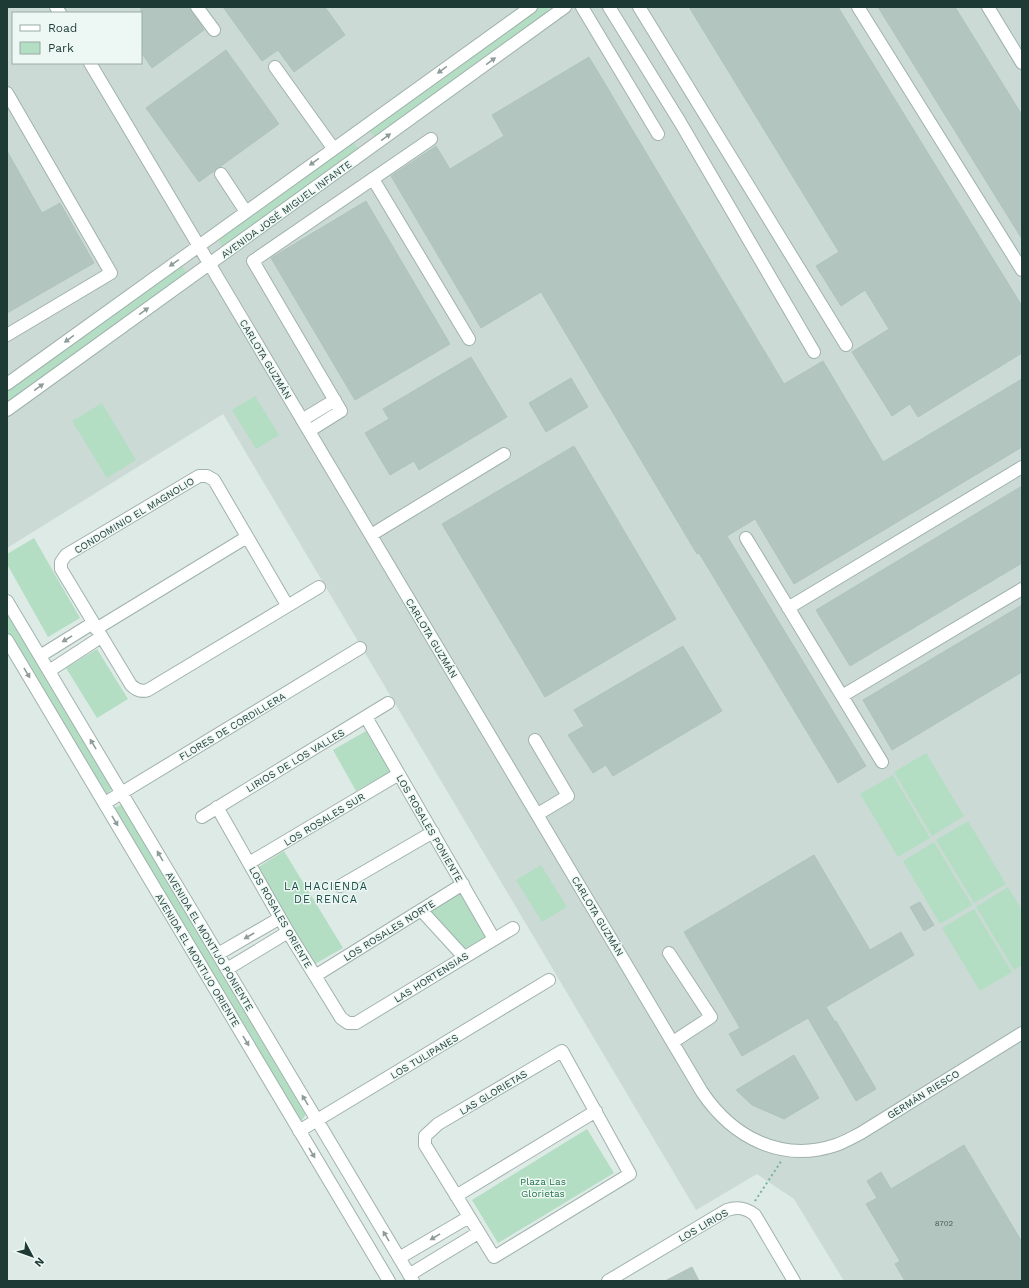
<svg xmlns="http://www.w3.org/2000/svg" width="1029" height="1288" viewBox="0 0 1029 1288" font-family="'Work Sans',sans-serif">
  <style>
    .built { fill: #cbdad5; fill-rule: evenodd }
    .green { fill: #b3dec3 }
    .building { fill: #b2c5bf; stroke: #afc4bd }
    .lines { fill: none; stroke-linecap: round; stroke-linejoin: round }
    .minor-casing { stroke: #a0b2ad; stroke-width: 14 }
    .path { stroke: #7ab0a5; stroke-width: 2; stroke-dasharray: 2 3; stroke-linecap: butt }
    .minor { stroke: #fff; stroke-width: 12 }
    .oneway { fill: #8e9c9a }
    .labels { text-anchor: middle; stroke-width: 3; stroke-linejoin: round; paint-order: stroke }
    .number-label { font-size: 8px; fill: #425d58 }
    .street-label { font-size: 10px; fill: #1d3a35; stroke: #edf7f3 }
    .park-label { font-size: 10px; fill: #25744c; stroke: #edf7f3 }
    .neighbourhood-label { font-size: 11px; letter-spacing: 1px; fill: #184d46; stroke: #edf7f3 }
  </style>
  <rect width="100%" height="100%" fill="#ddeae5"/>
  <path class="built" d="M7,7H1022V1281H844L794,1199L757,1174L696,1210L223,414L7,548ZM13,13H141V63H13Z"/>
  <path class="green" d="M540,7H547L550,12L375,138L369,130Z
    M353,142L360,151L227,246H222L219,241L220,237Z
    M179,267L184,268L186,273L183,277L7,404V390Z
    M255,396L279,435L256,449L232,410Z
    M102,403L136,460L107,478L72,421Z
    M34,538L80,618L48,637L7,564V554Z
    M7,611L111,785L112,789L107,794L103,792L7,632Z
    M97,649L128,699L97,718L66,668Z
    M366,731L390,772L356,791L333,750Z
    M926,753L964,816L932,836L894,772Z
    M893,775L930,838L898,857L860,794Z
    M121,805L127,811L298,1099L306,1114L302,1120H299L115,813L114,808Z
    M968,821L1006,884L974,903L936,840Z
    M934,842L972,905L940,924L903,861Z
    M284,851L343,948L315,964L257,868Z
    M541,865L567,907L542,922L516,880Z
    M1008,887L1022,910V965L1014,970L976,907Z
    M461,891L488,937L464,951L428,911Z
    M974,909L1012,972L980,991L942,928Z
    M587,1129L614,1173L498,1243L472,1200Z"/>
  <path class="building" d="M141,7H190L204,30L152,68L141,52Z
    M223,7H325L345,35L294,72L278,50L262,61Z
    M689,7H838L1022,306V353L918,417L910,404L892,416L852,352L889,329L865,290L841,306L816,266L839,252Z
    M878,7H955L1022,115V239Z
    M226,50L279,124L199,182L146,108Z
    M589,57L784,384L823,361L883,462L1022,379V447L794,584L755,519L727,536L866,766L838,783L699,553L697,554L541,292L481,328L391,176L436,146L450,169L504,136L492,115Z
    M7,151L42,213L60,203L94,263L7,313Z
    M366,201L450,344L355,400L271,258Z
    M471,357L507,417L419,470L414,461L390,475L365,433L389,419L383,409Z
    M571,378L588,407L546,432L529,403Z
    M574,446L676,619L545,697L442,524Z
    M1022,486V563L850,666L816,610Z
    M1022,605V672L892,750L863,700Z
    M683,646L722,711L613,776L606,765L593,773L568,735L584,726L574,710Z
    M814,855L870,950L901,932L914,955L826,1007L835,1022L836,1021L876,1089L856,1101L808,1018L742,1056L729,1034L740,1028L684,932Z
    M920,902L934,925L924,931L910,907Z
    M794,1055L819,1098L784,1119L752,1105L736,1090Z
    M964,1145L1022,1242V1281H905L895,1264L900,1261L866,1204L877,1198L867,1181L881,1172L891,1189Z
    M692,1267L699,1281H665Z"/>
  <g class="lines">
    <g class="minor-casing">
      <path id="minor" d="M56,7L60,13
        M197,7L214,30
        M582,7L658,134
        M609,7L680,122L814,352
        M639,7L846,345
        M858,7L1022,270
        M988,7L1022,63
        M90,63L702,1092C733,1138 782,1163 836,1145C845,1142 853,1137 861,1133L1022,1033
        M275,67L333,148
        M7,93L111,273L7,335
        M221,174L246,212
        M373,179L469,339
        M7,384L531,7
        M7,410L565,7
        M302,420L335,400
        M309,431L341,411L253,261L431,139
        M371,535L504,454
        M746,538L882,762
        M7,601L413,1281
        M287,605L214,480L207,476H199L66,555L61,562V569L131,685C136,690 142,692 148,690L319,587
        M788,608L1022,467
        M96,629L247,537
        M7,640L389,1281
        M40,656L93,623
        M49,671L101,637
        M842,696L1022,589
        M366,717L494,939
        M535,740L568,796L538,814
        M105,803L360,648
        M217,807L288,932L341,1018L348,1023H356L513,928
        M202,817L388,703
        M249,863L399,774
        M340,886L433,832
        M421,910L464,957
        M669,953L711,1017L673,1042
        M218,954L280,918
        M227,969L288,932
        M315,976L463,884
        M562,1051L630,1174L494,1257L425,1145V1136L438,1124Z
        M299,1131L549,980
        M456,1196L596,1111
        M399,1258L469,1217
        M409,1275L478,1233
        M608,1281L727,1210C738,1206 746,1208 755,1215L794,1281"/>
    </g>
    <path class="path" d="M755,1201L782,1160"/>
    <use href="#minor" class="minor"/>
  </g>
  <defs><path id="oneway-solid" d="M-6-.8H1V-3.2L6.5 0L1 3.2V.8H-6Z"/></defs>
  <g class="oneway">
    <use href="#oneway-solid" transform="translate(491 61) rotate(-36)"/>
    <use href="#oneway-solid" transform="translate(442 70) rotate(144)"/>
    <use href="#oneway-solid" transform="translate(386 137) rotate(-36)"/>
    <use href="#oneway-solid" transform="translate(314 162) rotate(144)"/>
    <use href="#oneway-solid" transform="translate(174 263) rotate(145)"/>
    <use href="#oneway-solid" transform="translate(144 311) rotate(-36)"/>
    <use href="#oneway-solid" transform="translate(69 339) rotate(144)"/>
    <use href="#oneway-solid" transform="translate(39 387) rotate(-36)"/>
    <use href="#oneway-solid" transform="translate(67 639) rotate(149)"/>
    <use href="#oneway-solid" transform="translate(27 673) rotate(59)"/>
    <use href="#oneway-solid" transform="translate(93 744) rotate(-121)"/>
    <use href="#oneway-solid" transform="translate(115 821) rotate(59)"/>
    <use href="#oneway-solid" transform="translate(160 856) rotate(-120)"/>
    <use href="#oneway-solid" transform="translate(249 936) rotate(150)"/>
    <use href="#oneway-solid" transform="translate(246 1041) rotate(59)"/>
    <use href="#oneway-solid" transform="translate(305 1100) rotate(-121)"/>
    <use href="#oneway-solid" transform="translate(312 1153) rotate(59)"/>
    <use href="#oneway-solid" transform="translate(386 1236) rotate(-121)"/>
    <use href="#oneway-solid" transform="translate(435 1237) rotate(149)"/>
  </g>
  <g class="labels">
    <g class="number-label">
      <text x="944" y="1226">8702</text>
    </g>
    <g class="street-label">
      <text transform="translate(286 209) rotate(-36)" y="4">AVENIDA JOSÉ MIGUEL INFANTE</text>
      <text transform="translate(266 359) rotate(59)" y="4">CARLOTA GUZMÁN</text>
      <text transform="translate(134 515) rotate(-31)" y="4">CONDOMINIO EL MAGNOLIO</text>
      <text transform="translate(432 638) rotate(59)" y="4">CARLOTA GUZMÁN</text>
      <text transform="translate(232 726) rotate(-31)" y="4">FLORES DE CORDILLERA</text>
      <text transform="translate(295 760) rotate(-31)" y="4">LIRIOS DE LOS VALLES</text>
      <text transform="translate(324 819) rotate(-31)" y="4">LOS ROSALES SUR</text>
      <text transform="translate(430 828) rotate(60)" y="4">LOS ROSALES PONIENTE</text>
      <text transform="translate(598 916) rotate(59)" y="4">CARLOTA GUZMÁN</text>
      <text transform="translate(281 917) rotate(60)" y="4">LOS ROSALES ORIENTE</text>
      <text transform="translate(389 930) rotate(-32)" y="4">LOS ROSALES NORTE</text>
      <text transform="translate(210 941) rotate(59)" y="4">AVENIDA EL MONTIJO PONIENTE</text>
      <text transform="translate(198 960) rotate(59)" y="4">AVENIDA EL MONTIJO ORIENTE</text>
      <text transform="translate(431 977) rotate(-32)" y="4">LAS HORTENSIAS</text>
      <text transform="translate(424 1056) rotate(-31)" y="4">LOS TULIPANES</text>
      <text transform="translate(493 1092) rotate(-31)" y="4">LAS GLORIETAS</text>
      <text transform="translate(923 1094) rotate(-32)" y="4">GERMÁN RIESCO</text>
      <text transform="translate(703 1225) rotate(-30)" y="4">LOS LIRIOS</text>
    </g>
    <g class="park-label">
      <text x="543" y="1185">Plaza Las<tspan x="543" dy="12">Glorietas</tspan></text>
    </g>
    <g class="neighbourhood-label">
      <text x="326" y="890">LA HACIENDA<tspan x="326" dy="13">DE RENCA</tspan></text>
    </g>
  </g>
  <rect width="1029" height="1288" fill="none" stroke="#1d3a35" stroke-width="16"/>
  <rect x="12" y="12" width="130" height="52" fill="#edf7f3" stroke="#9aaba7"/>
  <rect x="20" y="25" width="20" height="6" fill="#ffffff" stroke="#9aaba7"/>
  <text x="48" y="32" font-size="12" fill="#1d3a35">Road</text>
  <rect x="20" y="42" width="20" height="12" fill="#b3dec3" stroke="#9aaba7"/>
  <text x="48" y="52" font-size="12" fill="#1d3a35">Park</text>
  <g transform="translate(32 1256) rotate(131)" stroke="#edf7f3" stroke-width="3" paint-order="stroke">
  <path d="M0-3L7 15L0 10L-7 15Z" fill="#1d3a35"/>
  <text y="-6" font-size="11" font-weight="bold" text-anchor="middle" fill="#1d3a35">N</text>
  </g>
</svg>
